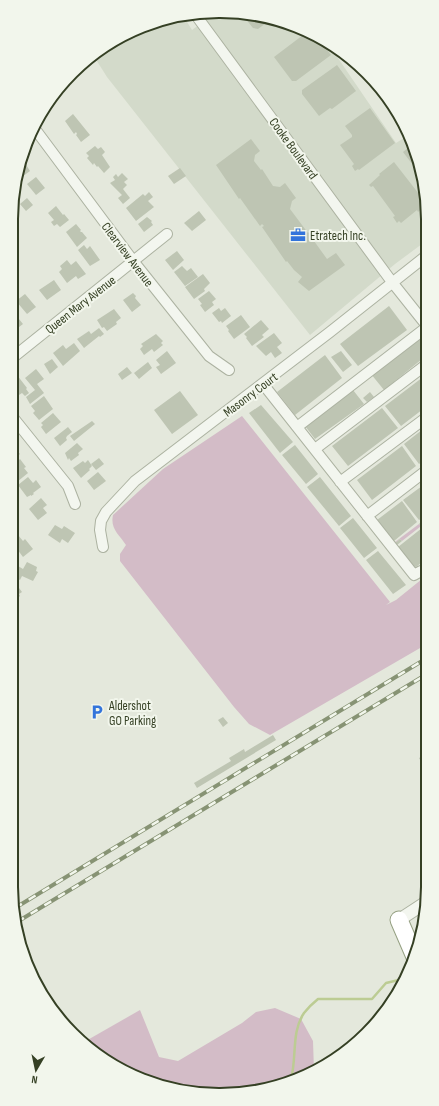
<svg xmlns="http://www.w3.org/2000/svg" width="439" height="1106" viewBox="0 0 439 1106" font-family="'Sofia Sans Condensed',sans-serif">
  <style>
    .built { fill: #d3daca }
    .green { fill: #d3bcc7 }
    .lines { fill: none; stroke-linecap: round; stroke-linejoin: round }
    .stream { stroke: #bccc93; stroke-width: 2.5 }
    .building { fill: #bec5b3 }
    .minor-casing { stroke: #acb2a1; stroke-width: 12 }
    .tertiary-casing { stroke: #acb2a1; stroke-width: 14 }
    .motorway-casing { stroke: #95a082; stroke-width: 19 }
    .minor { stroke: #f3f6ef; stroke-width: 10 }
    .tertiary { stroke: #f3f6ef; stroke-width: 12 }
    .motorway { stroke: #fff; stroke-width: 17 }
    .rail-casing { stroke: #879374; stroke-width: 4 }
    .rail { stroke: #f2f6ec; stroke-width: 2.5; stroke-dasharray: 8; stroke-linecap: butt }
    .labels { text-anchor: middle; stroke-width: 4; stroke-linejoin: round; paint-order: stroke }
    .street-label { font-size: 13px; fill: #354024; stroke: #f2f6ec }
    .poi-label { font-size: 13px; fill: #354024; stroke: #f2f6ec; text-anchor: start }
    .rim { fill: none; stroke: #354024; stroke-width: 2 }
  </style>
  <rect width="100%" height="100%" fill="#e4e8dc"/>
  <path class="built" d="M215,13L286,22L327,42L396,143L409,135L412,140L426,192V241L395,264L310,335L107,77L95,58L127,33L184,17L192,30Z"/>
  <path class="green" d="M242,416L390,602L386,605L396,600L427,575V644L270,735L249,724L234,707L120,561V554L126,545C119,534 110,529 113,515L163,469Z
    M425,522V523L402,541L400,539L395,543V542L419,524L421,526Z
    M275,1008L301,1019L313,1041L314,1071L260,1091L192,1093L115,1067L84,1042L140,1010L159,1057L178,1061L242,1023L256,1012Z"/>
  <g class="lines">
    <path class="stream" d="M291,1079C297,1058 291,1032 304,1013C308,1008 313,1003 318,999H372L386,983L403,979"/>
  </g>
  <path class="building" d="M244,17L254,18L270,20L258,29L253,28Z
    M307,32L317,37L331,55L296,81H292L274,57Z
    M337,65L356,91L332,109L330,108L319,116L302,94V90Z
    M370,108L395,143L359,170L358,169L355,171L352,166L354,164L340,145L352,137V135L345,126Z
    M73,114L90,135L81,142L76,135L77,134L76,132L74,134L65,121Z
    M251,139L260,151L255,155L254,161L261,170L262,169L273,186L280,187L285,183L296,198L292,201L290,209L308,233L309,232L315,240L314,241L327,259L336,253L345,265L309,291L298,282L302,277L294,270L287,261L286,262L262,227L264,226L262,224L260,226L240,198L239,199L216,165Z
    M413,144L422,177L403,152Z
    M95,146L98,149L101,147L105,152L102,155L110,167L104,173L98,166L97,167L94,163L93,165L87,158L89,156L86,153Z
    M21,157L30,171L19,179L18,178Z
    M394,162L426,203L420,208L421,209L418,212L417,210L401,223L399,221L397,223L393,217L395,216L373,186L371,187L369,185L380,175L379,174Z
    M180,168L186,176L174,184L168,176Z
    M122,173L128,179L124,182L127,185L123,189L130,198L123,204L118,198L122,195L110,183L115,180L113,177L116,174L118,177Z
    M36,177L45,188L36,195L27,184Z
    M149,192L153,197L148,201L154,207L136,221L126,208L143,194L145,196Z
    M27,198L33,205L26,211L20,204Z
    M56,206L63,215L64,214L69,220L60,227L57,224L54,226L51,222L54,220L48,213Z
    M199,211L206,220L192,231L184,223Z
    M147,217L152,221L151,222L153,225L144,232L138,224Z
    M76,224L81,230L80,231L81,232H82L87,238L77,247L66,232Z
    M84,245L87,249L90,246L100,260L90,266L78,250Z
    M177,251L184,260L173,270L165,260Z
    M67,260L71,265L76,261L86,274L78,279L76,276L67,283L59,272L62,269L60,266Z
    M182,266L187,271L191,268L198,277L185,286L174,272Z
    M203,274L210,283L204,289L205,291L194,299L185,287Z
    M54,280L61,290L47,300L39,290Z
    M209,291L216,299L212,302L214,305L205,312L200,305L202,304L198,299Z
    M133,293L136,296L135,298L141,305L132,312L123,300Z
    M25,294L36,307L27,314L16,301Z
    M389,306L407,330L358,366L340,344Z
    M219,308L221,311L225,308L231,316L222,323L221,321L219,322L212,313Z
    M114,309L121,318L116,322L117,324L107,331L104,327L102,328L97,320Z
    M14,313L23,324L11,333V315Z
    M241,315L250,327L234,339L228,331L229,330L226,326Z
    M261,320L269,329L262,335L264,337L252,346L246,338L247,337L244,334Z
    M99,328L104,334L100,337L99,336L84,348L77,339L89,331L91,334Z
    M274,333L282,343L277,347L282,353L275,358L271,352L266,356L256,346Z
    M156,334L163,341L161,343L163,345L154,352L152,349L144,355L140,349L143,346L141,344Z
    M420,338L427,348V355L384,390L371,374Z
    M74,343L80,351L63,366L53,353L63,345L66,349Z
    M167,351L176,363L161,374L156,367L160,365L156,360Z
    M341,351L352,365L343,372L331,357Z
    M325,355L342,378L295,415L277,392Z
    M52,359L58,367L50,374L44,364Z
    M148,362L152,368L139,379L134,373Z
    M127,367L132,373L122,380L118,374Z
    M36,369L44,379L37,384L44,393L30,404L26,397L35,390L25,378Z
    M427,374V406L401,426L385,406Z
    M17,375L27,388L26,389L29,393L25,396L22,393L19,395L11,385V380Z
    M353,390L364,404L315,439L305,426Z
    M180,391L198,415L172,434L154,410Z
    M370,392L374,397L367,402L363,398Z
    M44,396L53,409L39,420L33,413L35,411L31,406Z
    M261,405L293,442L280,453L249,413Z
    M382,408L398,428L348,466L332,446Z
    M53,413L61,422L46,434L41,427L43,425L41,423Z
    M92,421L95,424L74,441L70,436Z
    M427,426V458L419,464L404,444Z
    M68,427L72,432L67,436L66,438L67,440L60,446L54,438Z
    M77,443L83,449L78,453L79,455L71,461L69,458L68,460L65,453Z
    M11,444L20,454L11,461Z
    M295,445L318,474L306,484L282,455Z
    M402,446L416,466L372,500L357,480Z
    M99,458L104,464L96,470L91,464Z
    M20,459L26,467L24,468L28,473L12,486L11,484V468Z
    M88,460L92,466L89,469L90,470L81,478L73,468L83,461L85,463Z
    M98,472L106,481L94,490L87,481Z
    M28,477L33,483L36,480L41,487L33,493L34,494L31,496V495L27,497L18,485Z
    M320,477L351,516L339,526L307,487Z
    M422,486L427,493V515L419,520L403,500Z
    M41,498L47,505L43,508L47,513L38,520L29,509Z
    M402,501L417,522L394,541L377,520Z
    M353,518L377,548L364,558L340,528Z
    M423,520L425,522L421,526L419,524Z
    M55,525L62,529L64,526L75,533L68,543L62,539L60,543L48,535Z
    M422,528L427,535V558L416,567L413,566L398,547Z
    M18,535L23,541L25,539L33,549L23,557L11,541Z
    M400,539L402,541L397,545L395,543Z
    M378,551L406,585L393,594L366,560Z
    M427,561V571L424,574L419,568Z
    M27,562L37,567L36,571L38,572L33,581L22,576L20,580L13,576L18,566L23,569Z
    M16,584L22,592L19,594L20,596L15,600L14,598L11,601V587Z
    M223,717L228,723L223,727L218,720Z
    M273,735L276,740L197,788L194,783L231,761L229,758L244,749L245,752Z
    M428,743V767L425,769L419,758L426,754L422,747Z"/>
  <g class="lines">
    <g class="minor-casing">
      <path id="minor" d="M195,14L392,282L427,326
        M35,129L134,262L209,356L229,370
        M11,359L167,234
        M263,384L414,575L421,571
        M11,415L68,486L75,504
        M297,427L427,327
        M315,449L427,364
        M340,482L427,417
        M367,516L427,470
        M103,547L100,530L101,521L106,512L135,481L330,332L426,256"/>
    </g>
    <g class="tertiary-casing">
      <path id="tertiary" d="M399,920L425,903"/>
    </g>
    <g class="motorway-casing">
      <path id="motorway" d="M399,920L415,957"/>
    </g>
    <use href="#minor" class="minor"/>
    <use href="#tertiary" class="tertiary"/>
    <use href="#motorway" class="motorway"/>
    <g class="rail-casing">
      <path id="rail" d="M15,908L427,658
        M17,922L427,674"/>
    </g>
    <use href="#rail" class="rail"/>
  </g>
  <defs>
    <g id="office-bare" transform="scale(1.2)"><path d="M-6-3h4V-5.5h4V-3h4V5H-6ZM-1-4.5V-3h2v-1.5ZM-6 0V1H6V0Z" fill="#3374db" stroke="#f2f6ec" stroke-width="2.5" paint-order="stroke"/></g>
    <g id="parking-bare" transform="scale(1.2)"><path d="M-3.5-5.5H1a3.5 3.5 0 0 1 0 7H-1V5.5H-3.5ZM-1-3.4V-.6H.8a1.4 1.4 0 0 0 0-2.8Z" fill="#3374db" stroke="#f2f6ec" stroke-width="2.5" paint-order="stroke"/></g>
  </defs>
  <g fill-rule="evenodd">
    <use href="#office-bare" x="298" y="235"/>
    <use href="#parking-bare" x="97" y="712"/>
  </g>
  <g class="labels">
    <g class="street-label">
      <text transform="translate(294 148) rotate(54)" y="5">Cooke Boulevard</text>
      <text transform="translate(128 254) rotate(53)" y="5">Clearview Avenue</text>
      <text transform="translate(80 304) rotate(-38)" y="5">Queen Mary Avenue</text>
      <text transform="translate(250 394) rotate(-37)" y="5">Masonry Court</text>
    </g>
    <g class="poi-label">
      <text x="310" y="240">Etratech Inc.</text>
      <text x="109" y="710">Aldershot<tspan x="109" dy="15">GO Parking</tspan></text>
    </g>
  </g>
  <path d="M0 0H439V1106H0ZM219 18H220A201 201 0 0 1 421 219V887A201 201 0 0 1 220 1088H219A201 201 0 0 1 18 887V219A201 201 0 0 1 219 18Z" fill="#f2f6ec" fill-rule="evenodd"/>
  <path class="rim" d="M219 18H220A201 201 0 0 1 421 219V887A201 201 0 0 1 220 1088H219A201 201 0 0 1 18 887V219A201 201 0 0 1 219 18Z"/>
  <g transform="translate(36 1070) rotate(189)" stroke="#f2f6ec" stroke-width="3" paint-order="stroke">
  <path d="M0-3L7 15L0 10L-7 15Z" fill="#354024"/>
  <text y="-6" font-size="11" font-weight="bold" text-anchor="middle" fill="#354024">N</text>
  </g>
</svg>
